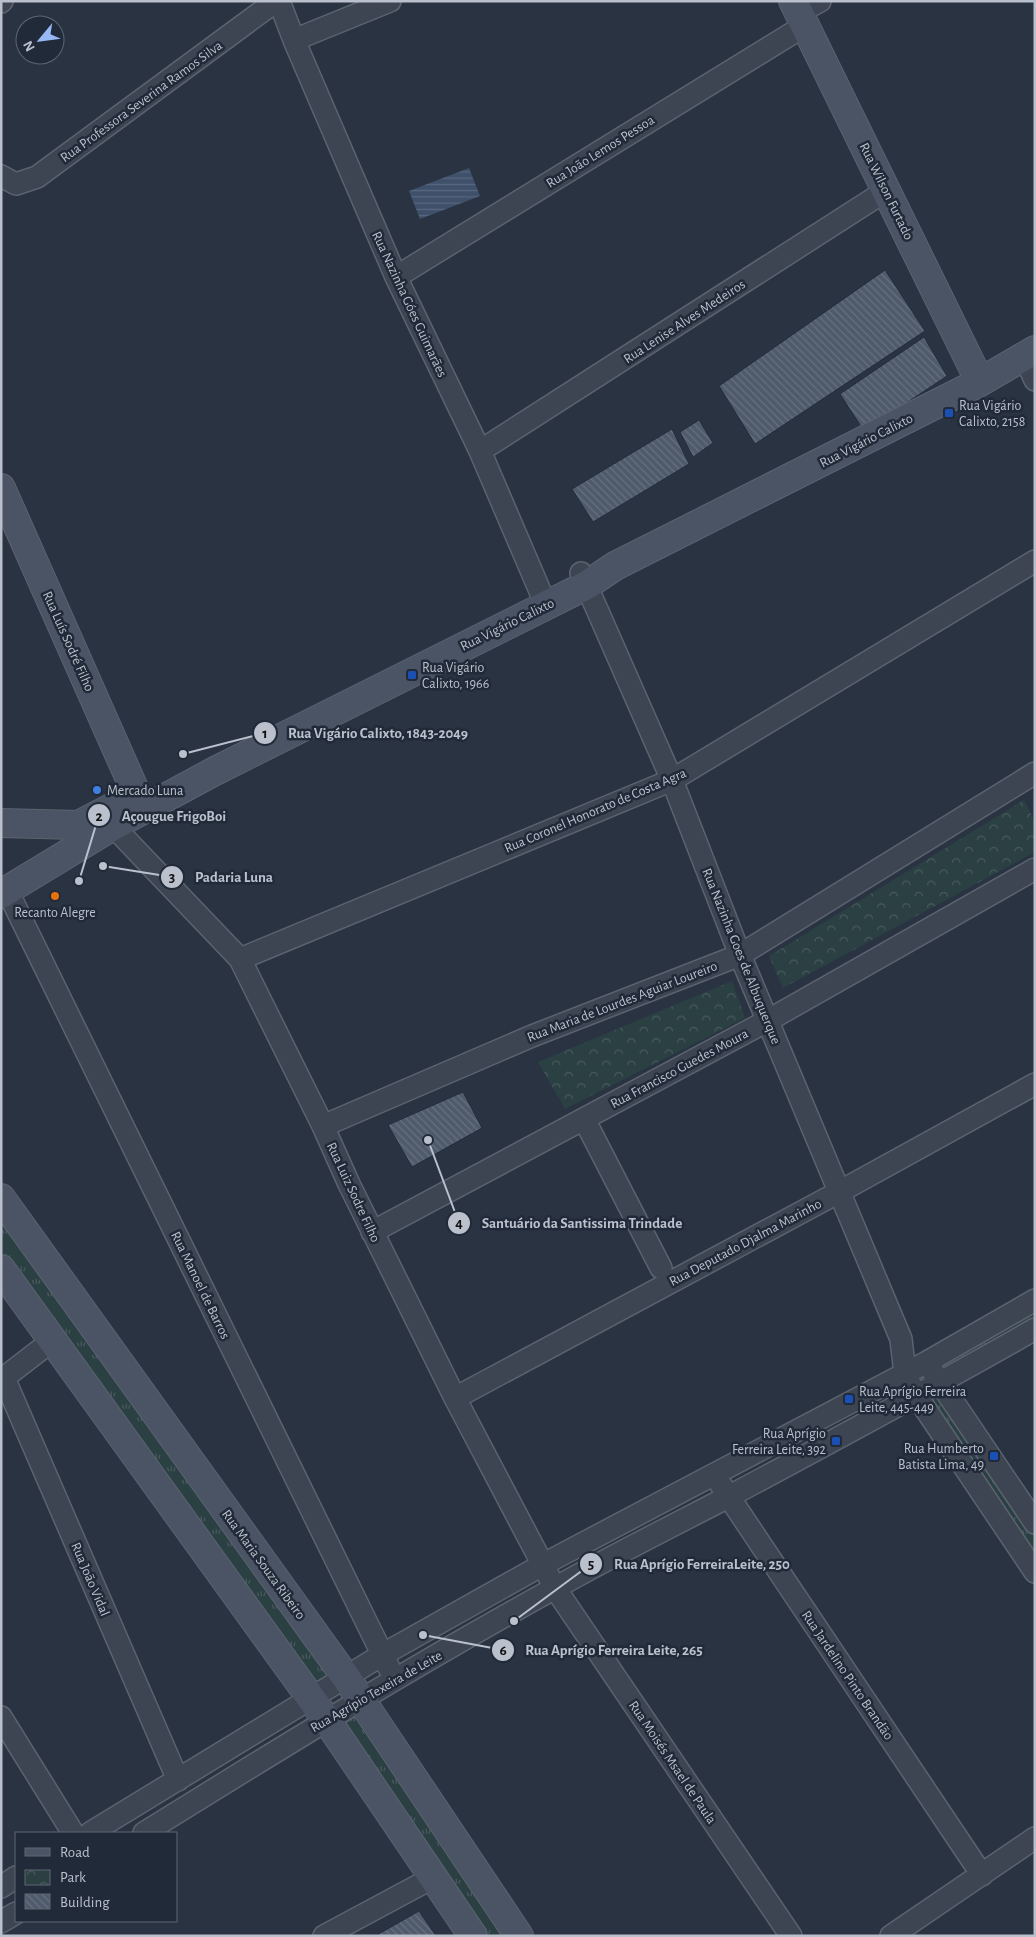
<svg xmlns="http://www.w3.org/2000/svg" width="1036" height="1937" viewBox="0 0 1036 1937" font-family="'Alegreya Sans',sans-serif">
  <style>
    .grass { fill: url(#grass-tufts) }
    .park { fill: url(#park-crowns) }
    .water { fill: url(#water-rules) }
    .building { fill: url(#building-back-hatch); stroke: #232c3a }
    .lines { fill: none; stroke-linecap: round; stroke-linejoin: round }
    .street-casing { stroke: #5b636f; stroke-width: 24 }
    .secondary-casing { stroke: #5b636f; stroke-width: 30 }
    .street { stroke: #3d4552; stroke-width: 21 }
    .secondary { stroke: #4b5465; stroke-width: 28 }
    .transit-dot { fill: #1a4fb4; stroke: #212a38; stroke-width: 2 }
    .shop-dot { fill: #3f7fe0; stroke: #212a38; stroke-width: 2 }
    .food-dot { fill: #e8710a; stroke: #212a38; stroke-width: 2 }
    .labels { text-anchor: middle; stroke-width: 5; stroke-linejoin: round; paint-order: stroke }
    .street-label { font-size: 14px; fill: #bac0cc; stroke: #212a38 }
    .poi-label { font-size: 14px; fill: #bac0cc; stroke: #212a38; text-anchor: start }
    .leader { fill: none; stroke: #bac0cc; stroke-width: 2 }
    .callout-dot { fill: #bac0cc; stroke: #212a38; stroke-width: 2 }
    .mark-label { font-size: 15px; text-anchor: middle; font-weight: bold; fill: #111 }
    .callout-label { font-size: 15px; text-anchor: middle; font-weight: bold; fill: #bac0cc; stroke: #212a38; stroke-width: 5; stroke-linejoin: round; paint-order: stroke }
  </style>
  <defs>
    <pattern id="grass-tufts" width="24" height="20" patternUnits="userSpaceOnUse" patternTransform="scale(1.25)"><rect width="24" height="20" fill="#2b4043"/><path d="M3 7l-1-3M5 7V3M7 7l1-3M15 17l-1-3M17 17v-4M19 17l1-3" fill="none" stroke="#485a5d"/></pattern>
    <pattern id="park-crowns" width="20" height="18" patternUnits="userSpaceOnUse" patternTransform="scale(1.25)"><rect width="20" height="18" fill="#2b4043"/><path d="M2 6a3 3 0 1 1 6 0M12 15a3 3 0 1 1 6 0" fill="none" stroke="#485a5d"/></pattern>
    <pattern id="water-rules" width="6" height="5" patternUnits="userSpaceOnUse" patternTransform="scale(1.25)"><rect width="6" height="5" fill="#3f506b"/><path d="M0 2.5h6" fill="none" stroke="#59677f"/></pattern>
    <pattern id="building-back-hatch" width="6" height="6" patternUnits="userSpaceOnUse" patternTransform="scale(1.25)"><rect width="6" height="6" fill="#4f5a6b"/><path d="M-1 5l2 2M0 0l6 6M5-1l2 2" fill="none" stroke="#66707f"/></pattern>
  </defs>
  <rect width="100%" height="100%" fill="#293342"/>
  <path class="grass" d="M1,1210L335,1674L314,1689L1,1255Z
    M1035,1305V1324L942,1376L933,1363Z
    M940,1390L1035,1531V1563L925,1400Z
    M360,1710L510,1936H485L336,1721Z"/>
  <path class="park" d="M1024,800L1035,822V852L783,988L769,956Z
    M732,981L745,1018L565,1109L538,1062Z"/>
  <path class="water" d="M469,168L480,196L420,219L409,191Z"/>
  <path class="building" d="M885,270L925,331L755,444L719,386Z
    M924,337L947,376L864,431L840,394Z
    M699,420L713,443L693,457L680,432Z
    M672,429L689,464L593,522L572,489Z
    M463,1092L482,1128L412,1167L388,1125Z
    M419,1911L436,1936H375Z"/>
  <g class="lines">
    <g class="street-casing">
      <path id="street" d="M279,1L294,40L396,277L480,451L546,605
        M1,2L2,1
        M798,13L820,1
        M294,40L390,1
        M1,176L16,184L37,177L276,1
        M396,277L804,26
        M1024,356L1035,380
        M480,451L887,190
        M581,573L672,780L740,955L901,1339L905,1374L916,1395L1035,1572
        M113,826L240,959L323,1126L349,1184L455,1398L555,1588L791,1936
        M7,890L389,1668
        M240,959L672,780L1035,561
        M584,1119L661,1268
        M323,1126L532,1036L740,955L1035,773
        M372,1232L767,1021L1035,869
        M933,1372L1035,1523
        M4,1378L178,1780
        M1,1380L53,1340
        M455,1398L839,1192L1035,1084
        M721,1485L982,1875
        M1,1717L73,1833
        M90,1833L382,1655L544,1564L927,1362L1035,1300
        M144,1833C279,1749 415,1665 555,1588C612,1556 670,1527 728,1497C831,1442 934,1387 1035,1329
        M1,1887L16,1877
        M1,1922L16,1913
        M324,1936L434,1877
        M891,1936L1035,1838"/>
    </g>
    <g class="secondary-casing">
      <path id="secondary" d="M793,1L980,382
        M1,488L137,795
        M1,823L78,825L113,807
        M1,894L113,826L215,771L587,585L615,566L980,382L1035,350
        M1,1198L345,1676L519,1936
        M1,1269L326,1719L473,1936"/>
    </g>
    <use href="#street" class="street"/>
    <use href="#secondary" class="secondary"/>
  </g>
  <g class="transit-dot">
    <rect x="944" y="408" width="10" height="10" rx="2.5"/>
    <rect x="407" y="670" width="10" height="10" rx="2.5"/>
    <rect x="844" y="1394" width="10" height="10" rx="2.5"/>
    <rect x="831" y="1436" width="10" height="10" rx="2.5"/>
    <rect x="989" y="1451" width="10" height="10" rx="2.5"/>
  </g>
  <circle class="shop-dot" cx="97" cy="790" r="5"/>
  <circle class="food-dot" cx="55" cy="896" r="5"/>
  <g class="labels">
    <g class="street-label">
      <text transform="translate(141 101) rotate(-36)" y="5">Rua Professora Severina Ramos Silva</text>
      <text transform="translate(600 151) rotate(-32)" y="5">Rua João Lemos Pessoa</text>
      <text transform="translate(887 191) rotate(64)" y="5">Rua Wilson Furtado</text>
      <text transform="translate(410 304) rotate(65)" y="5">Rua Nazinha Góes Guimarães</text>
      <text transform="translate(684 321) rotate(-33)" y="5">Rua Lenise Alves Medeiros</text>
      <text transform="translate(866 440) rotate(-27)" y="5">Rua Vigário Calixto</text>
      <text transform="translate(507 624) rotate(-26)" y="5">Rua Vigário Calixto</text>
      <text transform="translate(69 641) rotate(66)" y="5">Rua Luís Sodré Filho</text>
      <text transform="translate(595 810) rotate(-23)" y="5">Rua Coronel Honorato de Costa Agra</text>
      <text transform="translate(742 956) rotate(68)" y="5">Rua Nazinha Goes de Albuquerque</text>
      <text transform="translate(622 1001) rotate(-21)" y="5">Rua Maria de Lourdes Aguiar Loureiro</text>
      <text transform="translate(679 1068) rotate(-28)" y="5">Rua Francisco Guedes Moura</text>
      <text transform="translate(354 1192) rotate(65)" y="5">Rua Luiz Sodre Filho</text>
      <text transform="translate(745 1242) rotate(-28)" y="5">Rua Deputado Djalma Marinho</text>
      <text transform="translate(201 1285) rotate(64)" y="5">Rua Manoel de Barros</text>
      <text transform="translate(264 1564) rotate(54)" y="5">Rua Maria Souza Ribeiro</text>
      <text transform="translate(91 1579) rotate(67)" y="5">Rua João Vidal</text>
      <text transform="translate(848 1675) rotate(56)" y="5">Rua Jardelino Pinto Brandão</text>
      <text transform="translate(376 1691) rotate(-30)" y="5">Rua Agrípio Texeira de Leite</text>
      <text transform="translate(673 1762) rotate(56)" y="5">Rua Moisés Msael de Paula</text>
    </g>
    <g class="poi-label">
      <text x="959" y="410">Rua Vigário<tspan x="959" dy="16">Calixto, 2158</tspan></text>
      <text x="422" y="672">Rua Vigário<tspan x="422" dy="16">Calixto, 1966</tspan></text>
      <text x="107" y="795">Mercado Luna</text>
      <text x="55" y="917" text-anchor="middle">Recanto Alegre</text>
      <text x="859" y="1396">Rua Aprígio Ferreira<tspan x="859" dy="16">Leite, 445-449</tspan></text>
      <text x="826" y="1438" text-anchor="end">Rua Aprígio<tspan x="826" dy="16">Ferreira Leite, 392</tspan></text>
      <text x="984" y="1453" text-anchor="end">Rua Humberto<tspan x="984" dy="16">Batista Lima, 49</tspan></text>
    </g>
  </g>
  <path class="leader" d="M183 754L265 733M79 881L99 815M103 866L172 877M428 1140L459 1223M514 1621L591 1564M423 1635L503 1650"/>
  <g class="callout-dot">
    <circle cx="183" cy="754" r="5"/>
    <circle cx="79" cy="881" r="5"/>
    <circle cx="103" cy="866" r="5"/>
    <circle cx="428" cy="1140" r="5"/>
    <circle cx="514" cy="1621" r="5"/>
    <circle cx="423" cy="1635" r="5"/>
    <circle cx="265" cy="733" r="12"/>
    <circle cx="99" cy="815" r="12"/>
    <circle cx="172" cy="877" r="12"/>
    <circle cx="459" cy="1223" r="12"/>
    <circle cx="591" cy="1564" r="12"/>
    <circle cx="503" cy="1650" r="12"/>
  </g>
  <g class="mark-label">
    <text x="265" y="738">1</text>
    <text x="99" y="821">2</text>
    <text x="172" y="882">3</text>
    <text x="459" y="1228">4</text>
    <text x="591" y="1569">5</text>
    <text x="503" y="1655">6</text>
  </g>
  <g class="callout-label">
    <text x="378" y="738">Rua Vigário Calixto, 1843-2049</text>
    <text x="174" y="821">Açougue FrigoBoi</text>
    <text x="234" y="882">Padaria Luna</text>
    <text x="582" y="1228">Santuário da Santissima Trindade</text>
    <text x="702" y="1569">Rua Aprígio FerreiraLeite, 250</text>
    <text x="614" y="1655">Rua Aprígio Ferreira Leite, 265</text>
  </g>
  <rect width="1036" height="1937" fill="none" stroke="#bac0cc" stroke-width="5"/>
  <rect x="15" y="1832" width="162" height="90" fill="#212a38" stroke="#5e6673"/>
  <rect x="25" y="1848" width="25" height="8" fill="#4b5465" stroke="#5e6673"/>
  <text x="60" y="1857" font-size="15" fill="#bac0cc">Road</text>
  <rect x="25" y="1870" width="25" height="15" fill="url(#park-crowns)" stroke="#5e6673"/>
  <text x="60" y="1882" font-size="15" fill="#bac0cc">Park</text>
  <rect x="25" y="1894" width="25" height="15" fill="url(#building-back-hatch)" stroke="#5e6673"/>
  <text x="60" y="1907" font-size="15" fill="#bac0cc">Building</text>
  <g transform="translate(40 40) rotate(241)"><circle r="24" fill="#212a38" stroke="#5e6673"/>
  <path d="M0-4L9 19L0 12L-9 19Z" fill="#97b8f4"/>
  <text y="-8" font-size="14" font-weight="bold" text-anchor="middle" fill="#bac0cc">N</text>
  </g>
</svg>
